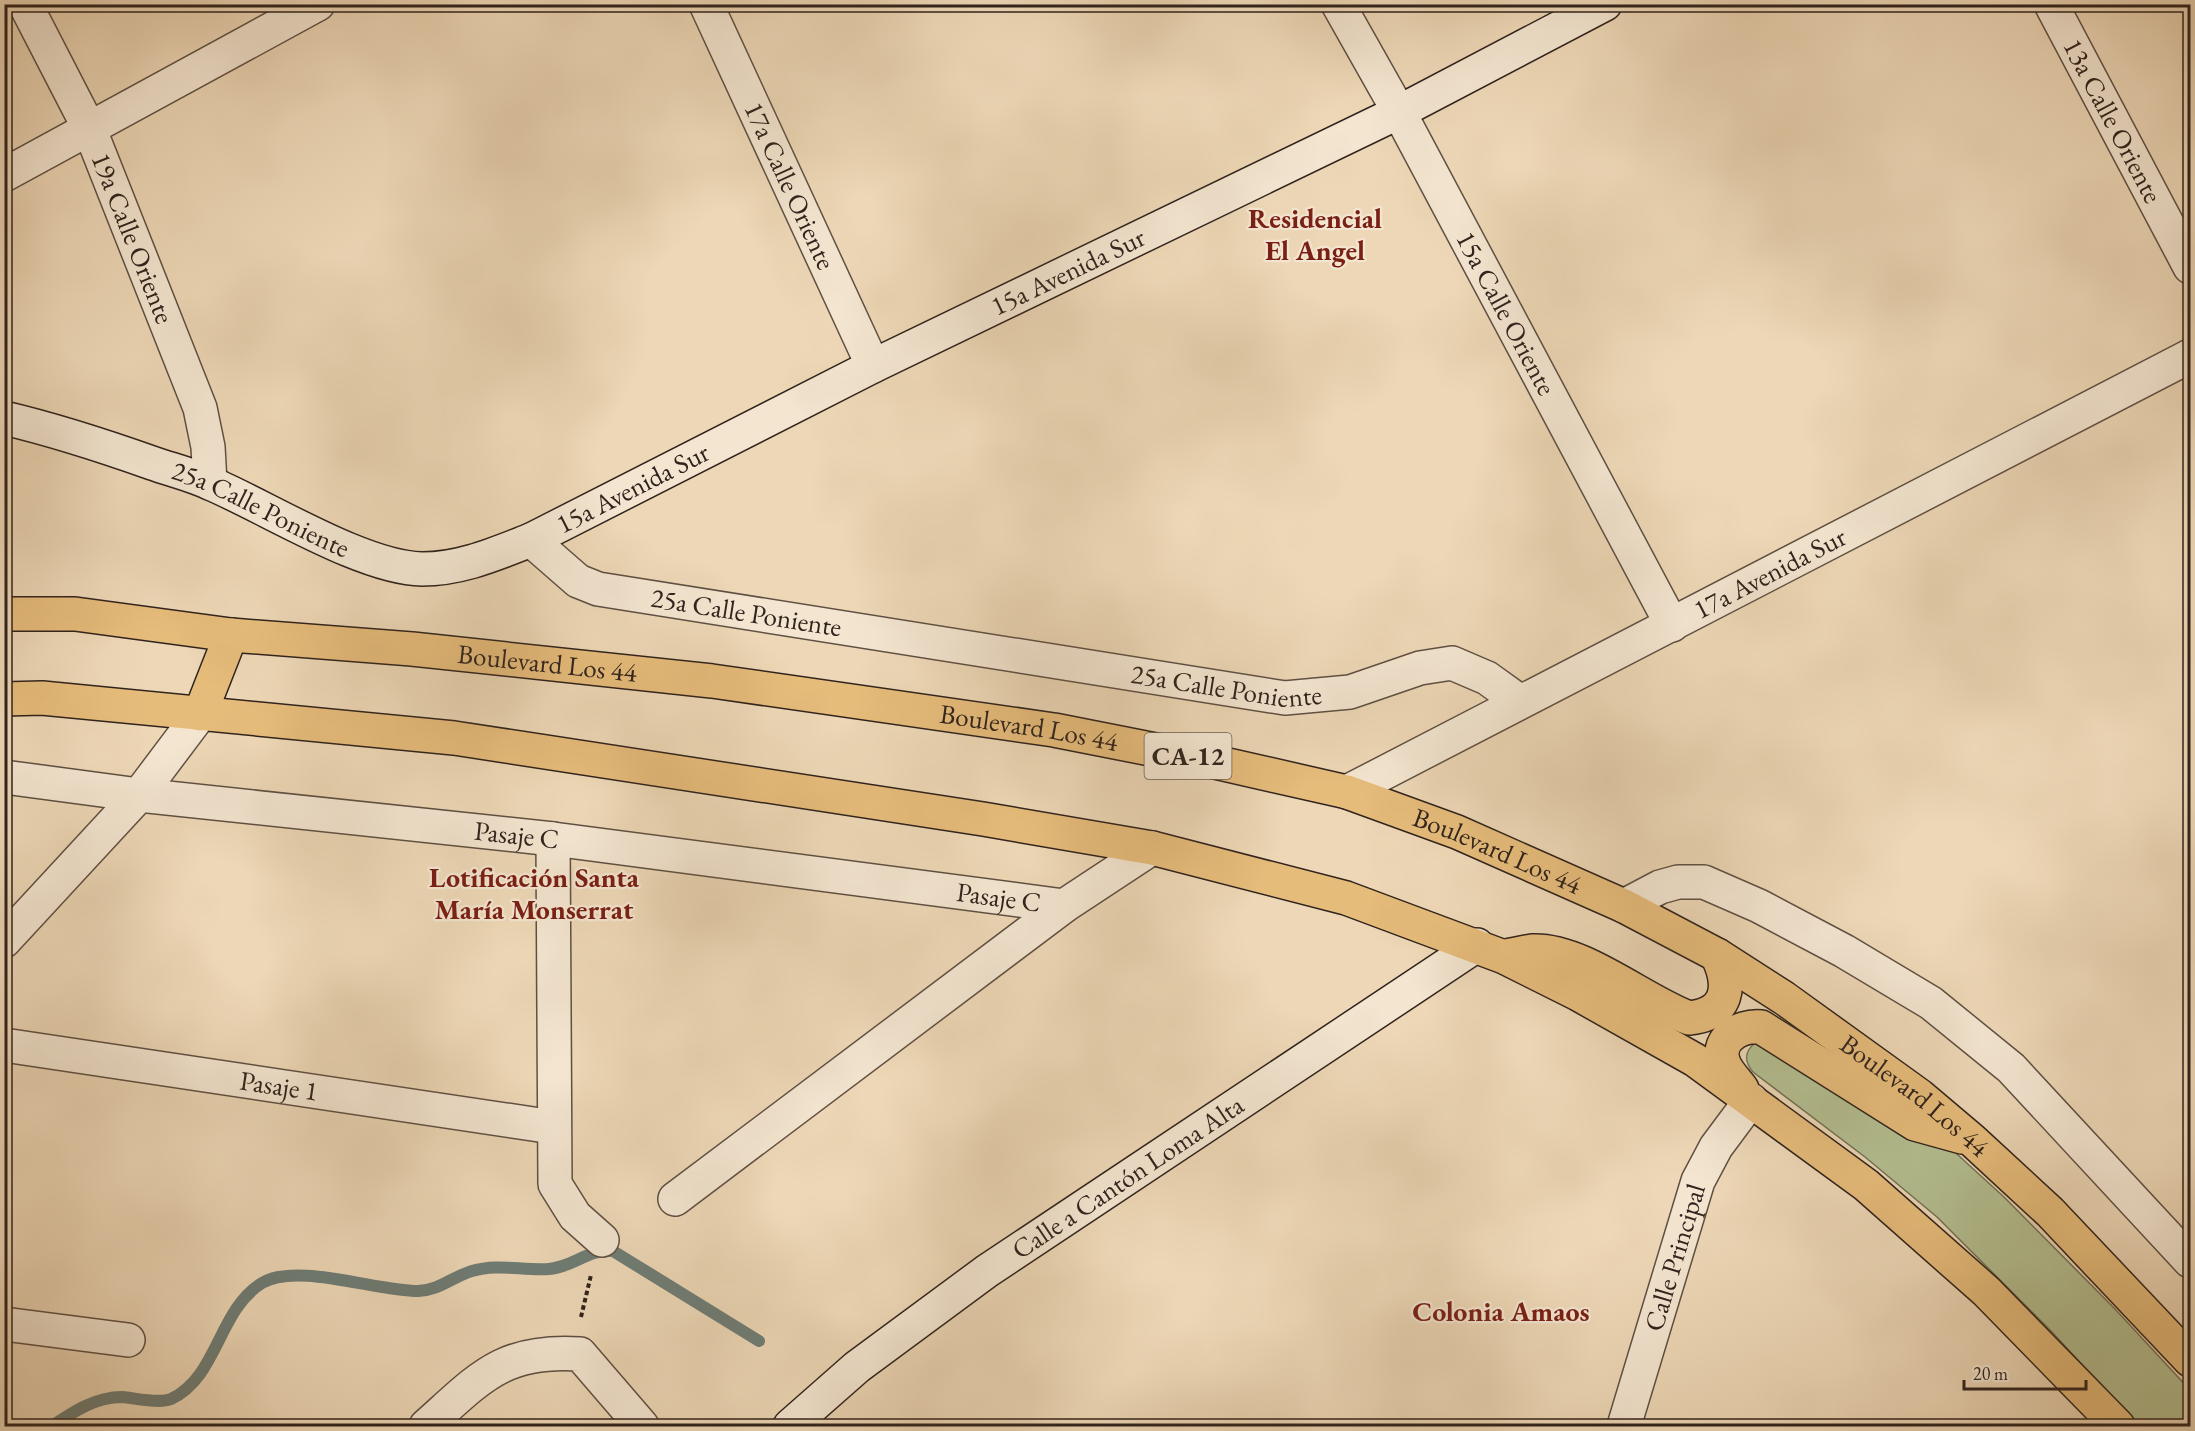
<svg xmlns="http://www.w3.org/2000/svg" width="2195" height="1431" viewBox="0 0 2195 1431" font-family="'EB Garamond',serif">
  <style>
    .green { fill: #b4bf91; stroke: #727157; stroke-width: 1.5 }
    .lines { fill: none; stroke-linecap: round; stroke-linejoin: round }
    .stream { stroke: #6f7d76; stroke-width: 12 }
    .street-casing { stroke: #5f5043; stroke-width: 36 }
    .secondary-casing { stroke: #30231d; stroke-width: 36 }
    .highway-casing { stroke: #30231d; stroke-width: 36 }
    .path { stroke: #30231d; stroke-width: 4; stroke-dasharray: 4.5 3; stroke-linecap: butt }
    .street { stroke: #f3e5d0; stroke-width: 33 }
    .secondary { stroke: #f3e5d0; stroke-width: 33 }
    .highway { stroke: #e6bc7b; stroke-width: 33 }
    .labels { text-anchor: middle; stroke-width: 4.5; stroke-linejoin: round; paint-order: stroke }
    .shield { fill: #f3e5d0; stroke: #6a5d53; stroke-width: 1.5 }
    .shield-label { font-size: 26px; font-weight: bold; fill: #30231d }
    .street-label { font-size: 27px; fill: #30231d; stroke: #f3e5d0 }
    .neighbourhood-label { font-size: 28px; font-weight: bold; fill: #7a1f14; stroke: #f3e5d0 }
  </style>
  <rect width="100%" height="100%" fill="#edd7b6"/>
  <filter id="stains"><feTurbulence type="fractalNoise" baseFrequency=".00333" numOctaves="4"/><feColorMatrix values="0 0 0 0 .2 0 0 0 0 .09 0 0 0 0 .02 0 0 0 .5 -.17"/></filter>
  <radialGradient id="worn" r=".72"><stop offset=".6" stop-color="#630" stop-opacity="0"/><stop offset="1" stop-color="#630" stop-opacity=".3"/></radialGradient>
  <path class="green" d="M1755,1043L1946,1144L2005,1198L2115,1309L2190,1390V1426H2139L2051,1331L1937,1217L1865,1157L1753,1072C1744,1061 1744,1052 1755,1043Z"/>
  <g class="lines">
    <path class="stream" d="M52,1426C73,1412 95,1397 122,1397C135,1398 159,1404 171,1399C218,1377 218,1310 262,1283C296,1262 376,1291 418,1291C440,1290 452,1277 472,1271C498,1263 523,1271 549,1269C574,1267 587,1249 613,1251L759,1341"/>
    <g class="street-casing">
      <g id="street">
        <path id="s1" d="M25,4L90,130L200,408L208,447L210,483"/>
        <path id="s2" d="M706,4L873,366"/>
        <path id="s3" d="M1338,4L1399,112L1672,625"/>
        <path id="s4" d="M2051,4L2190,267"/>
        <path d="M4,175L318,4"/>
        <path id="s5" d="M531,540L578,581L598,589L1285,698L1350,692L1420,668L1452,663L1487,678L1519,701"/>
        <path id="s6" d="M4,777L139,795L553,839L1064,906"/>
        <path id="s7" d="M1347,792L2190,356"/>
        <path d="M553,839L555,1184L575,1216L602,1240"/>
        <path d="M1624,906L1660,887L1678,882H1704L1759,906L1844,951L1931,1003L2011,1068L2190,1261"/>
        <path d="M4,941L139,795L200,714"/>
        <path id="s8" d="M4,1045L553,1127"/>
        <path d="M675,1199L1064,906L1152,848"/>
        <path d="M4,1324L128,1340"/>
        <path d="M426,1426C480,1378 502,1349 580,1354L642,1426"/>
        <path id="s9" d="M1624,1426L1698,1181L1716,1147L1751,1100"/>
      </g>
    </g>
    <g class="secondary-casing">
      <g id="secondary">
        <path id="s10" d="M4,418C55,430 104,446 152,463C172,470 193,475 212,484C268,508 363,568 422,569C461,569 495,554 531,540L873,366L1399,112L1605,4"/>
        <path id="s11" d="M790,1426L857,1367L987,1271L1477,945"/>
      </g>
    </g>
    <g class="highway-casing">
      <g id="highway">
        <path id="s12" d="M4,614H75L231,635L412,649L712,681L1054,730L1206,760L1347,792L1457,832L1624,906L1717,955L1784,998L1920,1096L1972,1140L2050,1212L2190,1360"/>
        <path d="M4,699L42,698L454,738L983,819L1152,848L1346,898L1504,957L1578,994L1695,1060L1866,1185L1986,1291L2118,1426"/>
        <path d="M200,714L231,635"/>
        <path d="M1506,956C1514,955 1524,952 1533,951C1582,949 1643,1001 1689,1018C1729,1014 1732,986 1717,955"/>
        <path d="M1742,1089C1737,1082 1729,1074 1725,1066C1713,1041 1738,1025 1761,1027L1915,1124L1962,1137"/>
      </g>
    </g>
    <path class="path" d="M581,1317L591,1275"/>
    <use href="#street" class="street"/>
    <use href="#secondary" class="secondary"/>
    <use href="#highway" class="highway"/>
  </g>
  <g class="labels">
    <rect class="shield" x="1144.5" y="733" width="87" height="46" rx="4.5"/>
    <g class="shield-label">
      <text x="1188" y="765">CA-12</text>
    </g>
    <g class="street-label">
      <text dy="9" stroke="none"><textPath href="#s4" startOffset="132">13a Calle Oriente</textPath></text>
      <text dy="9" stroke="none"><textPath href="#s2" startOffset="200">17a Calle Oriente</textPath></text>
      <text dy="9" stroke="none"><textPath href="#s1" startOffset="258">19a Calle Oriente</textPath></text>
      <text dy="9" stroke="none"><textPath href="#s10" startOffset="1160">15a Avenida Sur</textPath></text>
      <text dy="9" stroke="none"><textPath href="#s3" startOffset="352">15a Calle Oriente</textPath></text>
      <text dy="9" stroke="none"><textPath href="#s10" startOffset="674">15a Avenida Sur</textPath></text>
      <text dy="9" stroke="none"><textPath href="#s10" startOffset="273">25a Calle Poniente</textPath></text>
      <text dy="9" stroke="none"><textPath href="#s7" startOffset="476">17a Avenida Sur</textPath></text>
      <text dy="9" stroke="none"><textPath href="#s5" startOffset="234">25a Calle Poniente</textPath></text>
      <text dy="9" stroke="none"><textPath href="#s12" startOffset="546">Boulevard Los 44</textPath></text>
      <text dy="9" stroke="none"><textPath href="#s5" startOffset="720">25a Calle Poniente</textPath></text>
      <text dy="9" stroke="none"><textPath href="#s12" startOffset="1032">Boulevard Los 44</textPath></text>
      <text dy="9" stroke="none"><textPath href="#s6" startOffset="516">Pasaje C</textPath></text>
      <text dy="9" stroke="none"><textPath href="#s12" startOffset="1518">Boulevard Los 44</textPath></text>
      <text dy="9" stroke="none"><textPath href="#s6" startOffset="1002">Pasaje C</textPath></text>
      <text dy="9" stroke="none"><textPath href="#s8" startOffset="278">Pasaje 1</textPath></text>
      <text dy="9" stroke="none"><textPath href="#s12" startOffset="2004">Boulevard Los 44</textPath></text>
      <text dy="9" stroke="none"><textPath href="#s11" startOffset="420">Calle a Cantón Loma Alta</textPath></text>
      <text dy="9" stroke="none"><textPath href="#s9" startOffset="176">Calle Principal</textPath></text>
    </g>
    <g class="neighbourhood-label">
      <text x="1315" y="228">Residencial<tspan x="1315" dy="32">El Angel</tspan></text>
      <text x="534" y="887">Lotificación Santa<tspan x="534" dy="32">María Monserrat</tspan></text>
      <text x="1501" y="1321">Colonia Amaos</text>
    </g>
  </g>
  <rect width="2195" height="1431" fill="none" stroke="#edd7b6" stroke-width="24"/>
  <rect x="6" y="6" width="2183" height="1419" fill="none" stroke="#30231d" stroke-width="3"/>
  <rect x="12" y="12" width="2171" height="1407" fill="none" stroke="#30231d" stroke-width="1.5"/>
  <path d="M1964 1380v9h122v-9" fill="none" stroke="#30231d" stroke-width="3"/>
  <text x="1973" y="1380" font-size="18" fill="#30231d" stroke="#f3e5d0" stroke-width="4.5" paint-order="stroke">20 m</text>
  <rect width="100%" height="100%" filter="url(#stains)"/>
  <rect width="100%" height="100%" fill="url(#worn)"/>
</svg>
